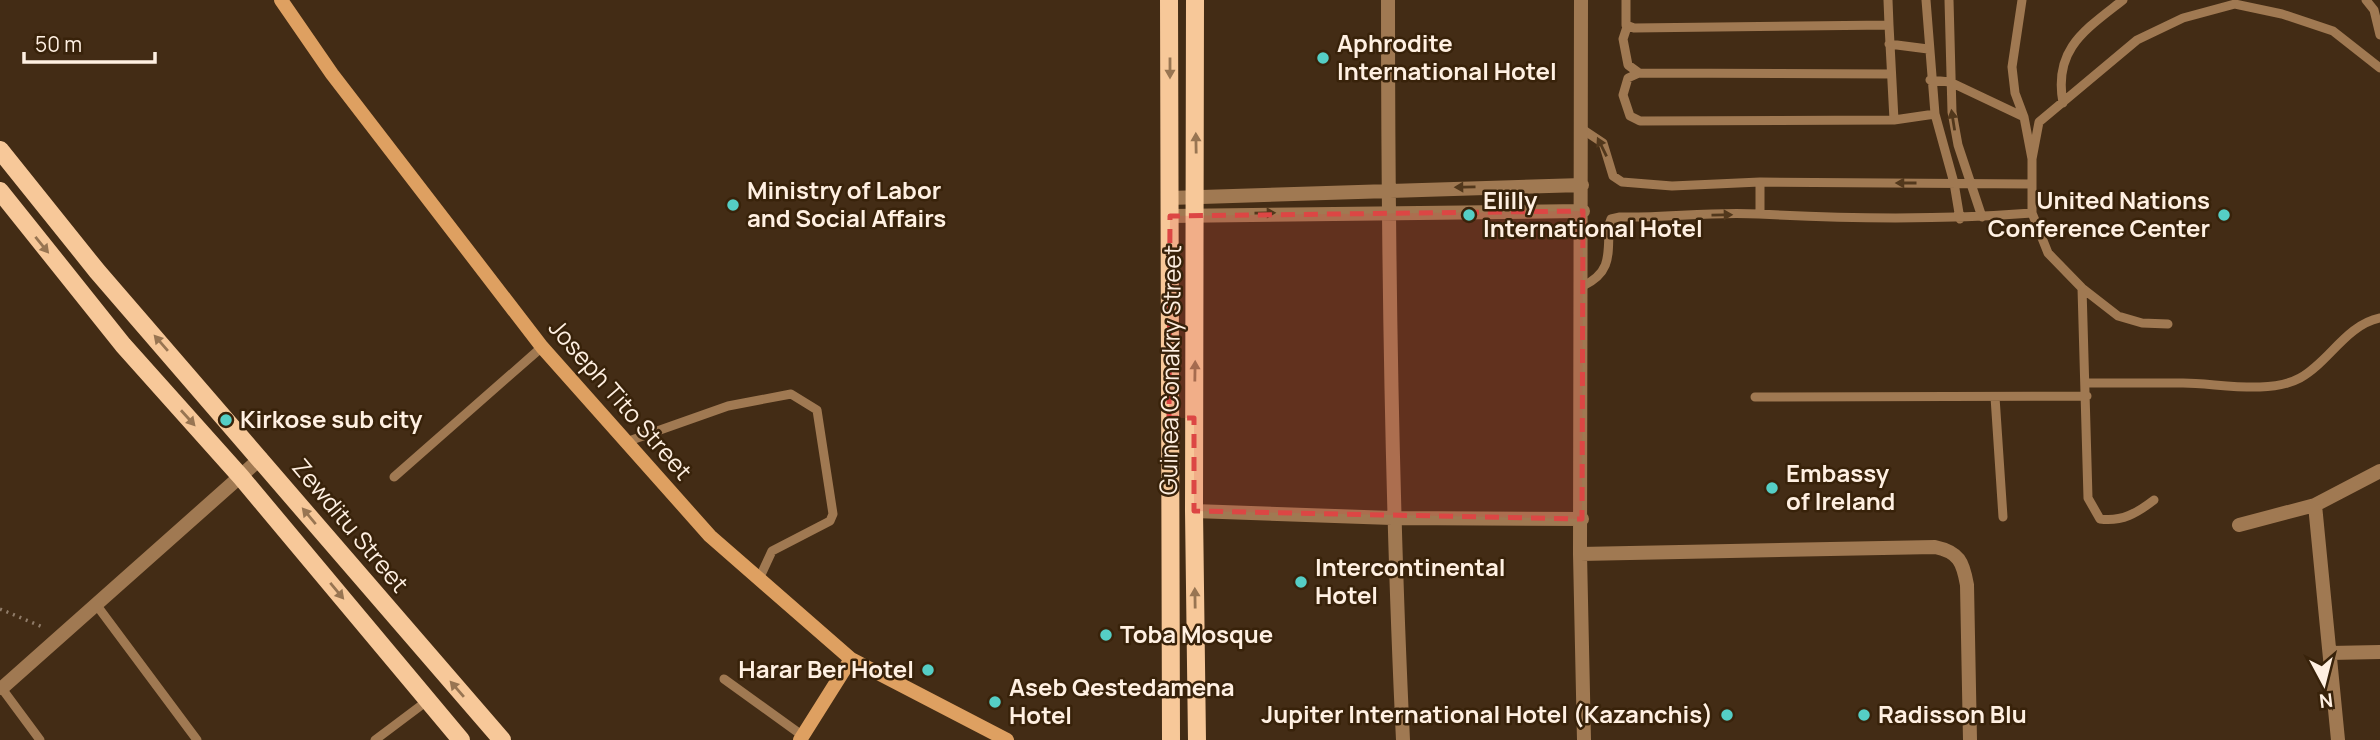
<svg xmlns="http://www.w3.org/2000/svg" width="2380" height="740" viewBox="0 0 2380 740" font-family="Manrope,sans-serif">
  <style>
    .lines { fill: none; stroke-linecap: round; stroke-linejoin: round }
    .path { stroke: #907c69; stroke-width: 3.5; stroke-dasharray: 2 5; stroke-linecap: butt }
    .service { stroke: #a07952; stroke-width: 9 }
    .minor { stroke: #a07952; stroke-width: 14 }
    .secondary { stroke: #dea061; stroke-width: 14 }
    .primary { stroke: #f7c899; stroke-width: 18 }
    .oneway { fill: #987552 }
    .oneway2 { fill: #52381c }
    .marked { fill: #dc4644; fill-opacity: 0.2; stroke: #dc4644; stroke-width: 5; stroke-dasharray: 14 9; stroke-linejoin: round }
    .poi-dot { fill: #55cec5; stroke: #38220a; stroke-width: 2.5 }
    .labels { text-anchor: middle; stroke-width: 5; stroke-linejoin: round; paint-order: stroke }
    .poi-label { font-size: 24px; font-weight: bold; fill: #fff0e2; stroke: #38220a; text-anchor: start }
    .street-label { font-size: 24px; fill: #fff0e2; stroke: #38220a }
  </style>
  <rect width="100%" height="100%" fill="#432c15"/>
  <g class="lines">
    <path class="path" d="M0,609L45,628"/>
    <path class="service" d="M1626,0V25L1634,28L1889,25L1888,0
      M1926,0L1935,114L1954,183L1960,219
      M1949,0L1952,112L1958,145L1982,217
      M2022,0L2012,67L2015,93L2024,117L2032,159V213L2048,253L2082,288L2118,316L2142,323L2168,324
      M2366,0L2374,10L2380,35
      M1889,25L1894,120
      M1627,27L1623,39L1628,65L1639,73
      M1889,44L1928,49
      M1891,74L1639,73L1628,78L1623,95L1630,116L1640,121L1894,120L1935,114
      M1930,80L1950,82L2024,117
      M2063,103C2053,49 2085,30 2123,0
      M1582,129L1603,143L1613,176L1622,182L1672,186L1760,182L2032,184
      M2032,159L2039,122L2137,40L2183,18L2235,4L2282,14L2333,31L2380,68
      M1760,182V214
      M1583,286C1612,272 1608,255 1609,225L1611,219L1620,217C1666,218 1713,211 1759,214C1851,219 1941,220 2032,213
      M2082,288L2088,498L2100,519C2122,522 2137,513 2154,500
      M2087,383C2119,383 2151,383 2183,383C2217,383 2269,395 2300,378C2329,362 2346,325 2380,318
      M1755,397L2087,396
      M1995,397L2003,517
      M626,442L728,406L791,394L817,410L833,514L830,521L772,551L759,579
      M394,477L542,347
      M95,603L197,740
      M724,679L803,736
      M0,686L40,740
      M375,740L427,701"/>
    <path class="minor" d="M1388,0C1388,247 1391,493 1403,740
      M1581,0L1580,554L1584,740
      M1170,198L1582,185
      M1170,216L1583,211
      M2315,505L2338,740
      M1194,511L1392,518L1582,519
      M2239,525L2315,505L2380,471
      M1580,554L1935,547C1959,552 1963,562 1967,585L1970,740
      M2330,653L2380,652
      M2,688L261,458"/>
    <path class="secondary" d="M281,0L332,74L542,347L710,536L851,659L1007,740
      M800,740L851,659"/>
    <path class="primary" d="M1169,0L1171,740
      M1195,0L1194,511L1197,740
      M0,150L97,271L502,740
      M0,191L123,345L241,477L461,740"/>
  </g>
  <defs><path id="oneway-solid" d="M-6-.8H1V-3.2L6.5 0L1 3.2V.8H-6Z" transform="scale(1.75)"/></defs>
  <g class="oneway">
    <use href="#oneway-solid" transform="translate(1170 68) rotate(90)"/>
    <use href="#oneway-solid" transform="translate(1196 143) rotate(-91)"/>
    <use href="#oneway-solid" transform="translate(42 245) rotate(51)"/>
    <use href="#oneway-solid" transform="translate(161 343) rotate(-131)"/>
    <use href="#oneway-solid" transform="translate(1195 371) rotate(-89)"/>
    <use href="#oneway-solid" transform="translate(188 418) rotate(48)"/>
    <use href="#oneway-solid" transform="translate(309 516) rotate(-130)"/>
    <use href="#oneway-solid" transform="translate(337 591) rotate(50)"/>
    <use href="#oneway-solid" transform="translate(1195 598) rotate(-91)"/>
    <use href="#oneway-solid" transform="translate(457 689) rotate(-131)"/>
  </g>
  <g class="oneway2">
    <use href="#oneway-solid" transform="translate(1953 120) rotate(-99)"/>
    <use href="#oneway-solid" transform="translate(1602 147) rotate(-116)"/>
    <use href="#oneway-solid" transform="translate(1906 183) rotate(-180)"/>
    <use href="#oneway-solid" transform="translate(1465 187) rotate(179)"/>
    <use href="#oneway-solid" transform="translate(1265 213) rotate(-1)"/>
    <use href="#oneway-solid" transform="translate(1722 215) rotate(-1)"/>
  </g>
  <path class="marked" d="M1583,211L1582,519L1194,511V418H1169L1170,216Z"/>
  <g class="poi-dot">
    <circle cx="1323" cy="58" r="7"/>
    <circle cx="733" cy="205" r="7"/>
    <circle cx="1469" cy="215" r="7"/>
    <circle cx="2224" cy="215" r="7"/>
    <circle cx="226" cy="420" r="7"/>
    <circle cx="1772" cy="488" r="7"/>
    <circle cx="1301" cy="582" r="7"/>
    <circle cx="1106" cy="635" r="7"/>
    <circle cx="928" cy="670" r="7"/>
    <circle cx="995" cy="702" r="7"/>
    <circle cx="1727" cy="715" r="7"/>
    <circle cx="1864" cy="715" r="7"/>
  </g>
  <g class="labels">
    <g class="poi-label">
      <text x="1337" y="52">Aphrodite<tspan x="1337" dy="28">International Hotel</tspan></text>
      <text x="747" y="199">Ministry of Labor<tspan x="747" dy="28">and Social Affairs</tspan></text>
      <text x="1483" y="209">Elilly<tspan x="1483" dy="28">International Hotel</tspan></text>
      <text x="2210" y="209" text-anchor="end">United Nations<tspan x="2210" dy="28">Conference Center</tspan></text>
      <text x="240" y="428">Kirkose sub city</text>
      <text x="1786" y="482">Embassy<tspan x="1786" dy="28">of Ireland</tspan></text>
      <text x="1315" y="576">Intercontinental<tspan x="1315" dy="28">Hotel</tspan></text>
      <text x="1120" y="643">Toba Mosque</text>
      <text x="914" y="678" text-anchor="end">Harar Ber Hotel</text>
      <text x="1009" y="696">Aseb Qestedamena<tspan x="1009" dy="28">Hotel</tspan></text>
      <text x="1713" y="723" text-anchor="end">Jupiter International Hotel (Kazanchis)</text>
      <text x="1878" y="723">Radisson Blu</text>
    </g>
    <g class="street-label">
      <text transform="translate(1171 370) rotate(-89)" y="8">Guinea Conakry Street</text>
      <text transform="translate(620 400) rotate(49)" y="8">Joseph Tito Street</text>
      <text transform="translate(350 526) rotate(50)" y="8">Zewditu Street</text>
    </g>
  </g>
  <g transform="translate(2324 684) rotate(173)" stroke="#38220a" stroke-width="5" paint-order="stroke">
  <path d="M0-5L12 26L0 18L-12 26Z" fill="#fff0e2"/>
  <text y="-10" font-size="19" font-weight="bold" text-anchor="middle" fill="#fff0e2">N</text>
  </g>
  <path d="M24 52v10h131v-10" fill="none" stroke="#fff0e2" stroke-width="3.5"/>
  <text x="35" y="52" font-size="21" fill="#fff0e2" stroke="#38220a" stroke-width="5" paint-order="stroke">50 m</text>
</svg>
